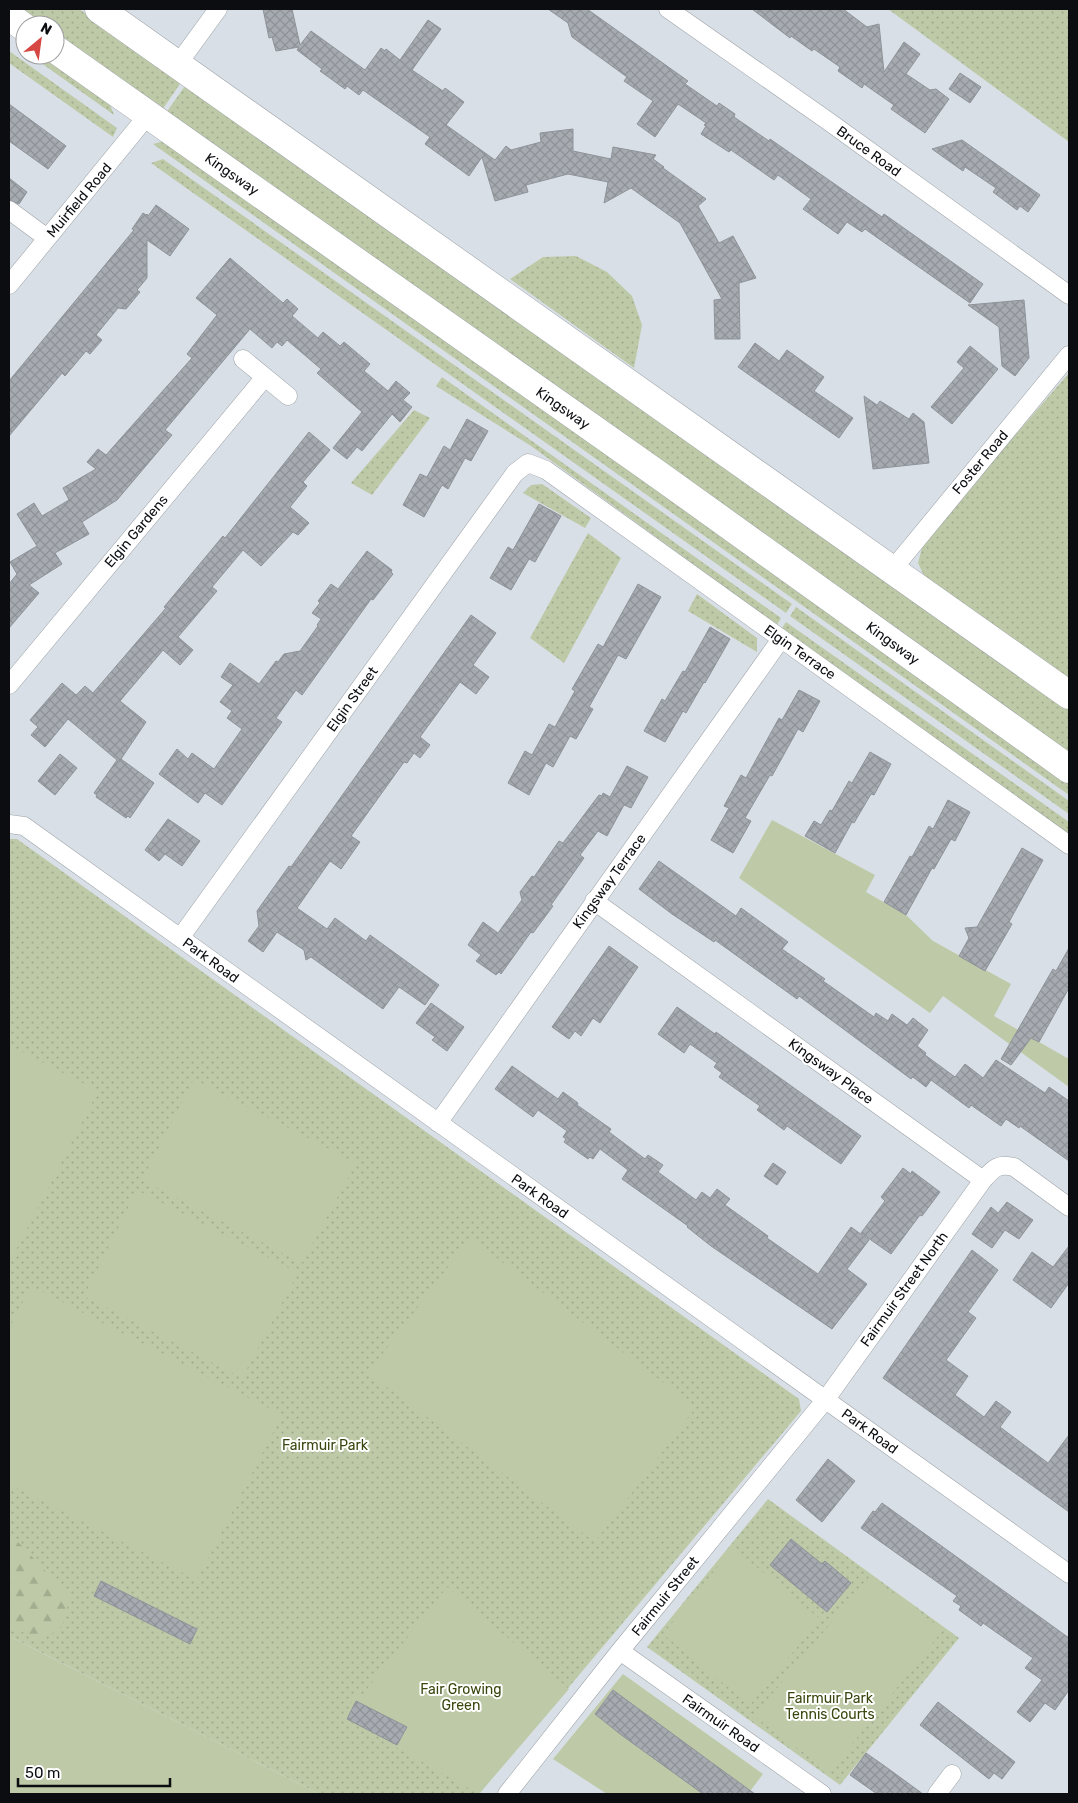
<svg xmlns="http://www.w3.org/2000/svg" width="1078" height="1803" viewBox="0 0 1078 1803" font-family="Rubik,sans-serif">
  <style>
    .grass { fill: url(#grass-dots) }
    .forest { fill: url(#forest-firs) }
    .garden { fill: #becaa7 }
    .building { fill: url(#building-cross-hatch); stroke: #8e9399 }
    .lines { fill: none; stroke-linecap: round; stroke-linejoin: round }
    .street-casing { stroke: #9ca2a8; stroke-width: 19 }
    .highway-casing { stroke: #9ca2a8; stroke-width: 29 }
    .street { stroke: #fff; stroke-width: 18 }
    .highway { stroke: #fff; stroke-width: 28 }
    .labels { text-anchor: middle; stroke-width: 4; stroke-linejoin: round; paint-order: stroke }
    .street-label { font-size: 14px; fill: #0c0d10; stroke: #fff }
    .park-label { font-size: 14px; fill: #38460d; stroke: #fff }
  </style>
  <defs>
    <pattern id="grass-dots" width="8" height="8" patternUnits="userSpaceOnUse" patternTransform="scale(1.25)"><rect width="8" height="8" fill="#becaa7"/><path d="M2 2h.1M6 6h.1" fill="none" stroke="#a2ac8f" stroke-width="1.8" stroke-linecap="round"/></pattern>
    <pattern id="forest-firs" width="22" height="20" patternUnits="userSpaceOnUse" patternTransform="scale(1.25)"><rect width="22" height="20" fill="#becaa7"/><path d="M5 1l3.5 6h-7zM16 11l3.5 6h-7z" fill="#a2ac8f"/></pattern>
    <pattern id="building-cross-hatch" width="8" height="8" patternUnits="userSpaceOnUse" patternTransform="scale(1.25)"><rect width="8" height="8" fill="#a6abb1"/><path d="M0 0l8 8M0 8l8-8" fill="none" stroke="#8e9297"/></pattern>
  </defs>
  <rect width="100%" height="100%" fill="#d9dfe6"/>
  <path class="grass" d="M19,9H79L182,81L162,110L55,35V25H41Z
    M888,9H1069V142Z
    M9,51L117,128L113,137L9,63Z
    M30,55H42L109,102L114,115Z
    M187,83L1069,708V754L166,113Z
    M164,141L1069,783V795L153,144Z
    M163,159L792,604L786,613L151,163Z
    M576,256L607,272L632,296L642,325L634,368L510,279L543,257Z
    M1069,373V680L925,578L918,563L924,540Z
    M442,377L781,618L777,625L531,446L436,386Z
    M414,410L430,418L372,495L351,483Z
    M542,484L591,518L585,528L523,493L531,485Z
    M588,533L621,558L564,663L530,638Z
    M697,594L757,638V652L688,611Z
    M796,607L1069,801V814L790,616Z
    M786,622L1069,822V834L782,628Z
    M9,839H17L799,1399L801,1411L479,1794H319L9,1636Z
    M768,1499L959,1638L840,1785L647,1647Z"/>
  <path class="forest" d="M9,1537L19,1543L70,1597L62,1627L40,1641L9,1625Z"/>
  <path class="garden" d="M772,820L875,875L866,892L906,915L933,941L1011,984L994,1016L1067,1058L1069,1056V1087L943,996L930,1013L739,878Z
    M9,1045L98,1091L13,1256L9,1254Z
    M194,1079L356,1163L302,1263L142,1180Z
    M137,1190L298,1273L242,1378L84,1296Z
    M470,1238L696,1407L595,1542L368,1373Z
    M31,1286L282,1415L197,1580L9,1484V1329Z
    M733,1548L820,1619L750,1705L663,1634Z
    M870,1576L943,1630L830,1772L754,1716Z
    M447,1587L569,1689L479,1794L396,1747L397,1745L344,1718L356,1694L360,1698Z
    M9,1636L46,1655L319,1794H9Z
    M623,1674L763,1774L748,1794H607L553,1759Z"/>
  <path class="building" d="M263,9H292L300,45L311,31L365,70L381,48L385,51L386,49L400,60L428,20L441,29L412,70L443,91L445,88L464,102L446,125L495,160L506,146L511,150L541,142L540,133L573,129V151L611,159L613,147L656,155L653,159L664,167L663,168L706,199L698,206L719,243L733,236L756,278L739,283L740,339H715L714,300L722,299L680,223L631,188L604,203L608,182L568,174L526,185L528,192L495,201L482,157L469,176L425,144L430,137L363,90L359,95L347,86L345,89L320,71L322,69L297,50L299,47L276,51L272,37L269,38Z
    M548,9H587L688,81L685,84L717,106L719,103L735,114L734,117L769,141L770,139L882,217L884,214L983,284L970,303L865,229L862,232L847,222L838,234L803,209L811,199L778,175L774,180L731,150L729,152L701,134L706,126L704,125L706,123L678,104L655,137L637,124L653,101L624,81L627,77L572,37L568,23Z
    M752,9H843L867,27L879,24L884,72L904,42L920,54L906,74L930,90L936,89L949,99L925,133L891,109L894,105L864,84L862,88L838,71L840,67L814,49L812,51L791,36L790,38Z
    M960,73L981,87L970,103L949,89Z
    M9,104L66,146L48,169L9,141Z
    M962,140L1040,195L1028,212L1020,206L1017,210L993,192L996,188L965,167L963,171L932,149Z
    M9,178L27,192L19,204L9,200Z
    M156,205L189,229L170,256L147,240V278L137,290L140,292L126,309L118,308L96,335L102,340L90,354L86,351L65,376L62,373L9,436V381L134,230L132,229L143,213L146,215L147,214L148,216Z
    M230,258L283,303L287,299L298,309L292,316L318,338L323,332L340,346L344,342L370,364L364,371L388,391L396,381L410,393L403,400L412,407L400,422L392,414L362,451L357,447L347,459L333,448L362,412L317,373L321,369L287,340L282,346L277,342L272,348L250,329L165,430L172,435L117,500L82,522L89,534L55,553L62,564L29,585L39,593L9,628V584L17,574L10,562L37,546L17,514L34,503L42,516L69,500L63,488L96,469L87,462L98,449L106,455L192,358L187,354L217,315L196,298Z
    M1024,300L1029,358L1015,376L1002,366L999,327L968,305Z
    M755,343L779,361L787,350L824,377L814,391L853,418L839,438L738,367Z
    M970,346L998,369L952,424L931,407L964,368L957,362Z
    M864,396L877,405L880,401L909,419L913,413L924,422L929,463L873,469Z
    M467,419L488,431L471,461L465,458L448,489L442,485L424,517L403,505L420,474L427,477L444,446L450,450Z
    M309,432L330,450L303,482L307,486L290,507L309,523L298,535L293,532L261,566L243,550L212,587L217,591L178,637L193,650L180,665L163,650L120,701L146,722L121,759L154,783L130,818L128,816L126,818L96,797L97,795L94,793L117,760L68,719L45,747L31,735L38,727L30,720L62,683L76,695L85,686L93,693L166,608L164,607L223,536L225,538Z
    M539,504L561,516L535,562L529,559L511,590L490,578L508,547L513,550Z
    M367,551L392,570L391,572L393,574L373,600L371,599L302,695L296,690L276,718L282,722L222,805L205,793L198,803L159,774L177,749L188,759L192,753L214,769L242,729L227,718L232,711L220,702L233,685L221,677L230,663L259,684L276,661L278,662L284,654L300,651L318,626L317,625L321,619L312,613L320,603L318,601L331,584L338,589Z
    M638,584L661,597L626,659L618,655L589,707L593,709L576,739L570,736L553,767L546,763L529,795L508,783L525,751L532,755L549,724L555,727L575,691L572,689L598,644L603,647Z
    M471,615L496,633L473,665L489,677L476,694L460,682L420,737L430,745L420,758L414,753L407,763L404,762L351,836L360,842L341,869L330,861L297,908L327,929L335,918L366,941L370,935L439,985L425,1005L399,987L383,1009L311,957L306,960L304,950L277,932L263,952L248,941L259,926L257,911L289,866L291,867Z
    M710,627L730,639L705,683L704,682L686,713L683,711L665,742L644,731L662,699L665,701L683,671L685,672Z
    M799,690L820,701L803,732L798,729L772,776L770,775L745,818L751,821L733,853L711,840L729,808L724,806L741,775L746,778L779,718L782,720Z
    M870,752L891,764L874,795L871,794L854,823L852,822L835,853L805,836L814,821L821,825L830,810L832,811L849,781L852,783Z
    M60,754L77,768L55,795L38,781Z
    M627,766L648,777L631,808L624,805L607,836L598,831L580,855L584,858L551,905L553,906L533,933L531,932L501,974L499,972L496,975L476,961L481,955L468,945L483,922L498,933L522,900L520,892L532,876L534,877L559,841L563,843L599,795L602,796L603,793L610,797Z
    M948,800L970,812L955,841L951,839L934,869L932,868L906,915L884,902L910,856L912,857L929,826L933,829Z
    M168,819L200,841L182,866L165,854L159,861L145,850Z
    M1022,848L1043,860L1009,922L1012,924L985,971L959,956L969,938L965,928L977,927Z
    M659,861L736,916L741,908L788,942L782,949L825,979L823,981L874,1017L876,1013L888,1021L892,1014L907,1025L913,1018L928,1030L917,1046L926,1053L925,1055L955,1077L965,1064L983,1078L996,1060L1045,1093L1049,1087L1069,1101V1161L1020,1126L1019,1128L1006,1119L1001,1126L971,1105L969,1108L931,1080L926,1087L913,1077L911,1079L799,996L797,999L715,940L714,942L672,914L639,889Z
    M609,946L638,967L600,1023L593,1018L581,1036L575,1031L569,1039L552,1027Z
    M1069,948V988L1039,1042L1031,1038L1011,1065L1001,1059L1053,969L1056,971Z
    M431,1003L464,1027L447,1051L432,1040L435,1037L416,1023Z
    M677,1007L715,1034L716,1032L861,1136L841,1164L787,1126L784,1130L757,1110L760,1106L719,1077L722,1073L714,1067L717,1063L690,1044L684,1053L658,1034Z
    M512,1066L558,1099L563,1092L578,1103L577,1105L611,1129L609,1132L645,1159L648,1155L663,1165L658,1172L696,1200L702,1192L710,1198L717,1189L730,1199L725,1205L768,1236L767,1238L818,1274L851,1227L869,1240L847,1269L867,1284L832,1329L711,1246L687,1227L688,1226L622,1179L628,1170L600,1149L593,1159L590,1157L588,1159L564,1142L566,1139L563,1137L567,1131L538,1110L533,1117L495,1089Z
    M773,1163L786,1172L777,1185L764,1176Z
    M903,1168L911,1174L912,1171L940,1192L922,1216L920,1215L891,1254L861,1233L885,1201L881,1197Z
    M1007,1202L1033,1220L1019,1239L1005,1230L992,1248L972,1234L991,1207L998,1213Z
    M1069,1246V1283L1051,1308L1013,1280L1032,1252L1053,1267Z
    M972,1250L998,1270L968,1312L976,1318L946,1360L968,1376L955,1395L984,1417L996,1401L1011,1412L1000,1427L1048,1463L1069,1435V1512L883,1378Z
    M828,1459L855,1481L822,1522L796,1500Z
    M882,1503L1069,1638V1690L1055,1710L1045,1703L1030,1722L1017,1712L1042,1680L1025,1668L1033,1658L983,1623L981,1626L959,1610L961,1606L953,1601L957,1596L861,1528L873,1511L875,1512Z
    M791,1539L822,1564L825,1561L851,1583L827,1612L770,1565Z
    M101,1581L197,1629L190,1644L94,1596Z
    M613,1690L715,1765L755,1794H703L620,1734L595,1714Z
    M356,1701L407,1727L397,1745L347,1719Z
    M938,1702L1015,1762L1002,1779L994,1773L989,1779L920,1725Z
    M866,1753L886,1767L923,1794H877L850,1775Z"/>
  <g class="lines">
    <g class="street-casing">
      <path id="street" d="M668,9L828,121L1069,295
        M178,64L218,9
        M9,210L47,238
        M9,285L148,115
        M243,359L288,396
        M892,570L1069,355
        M9,685L265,377
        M9,824L24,826L1069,1574
        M594,901L983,1180C994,1168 998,1163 1014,1167L1069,1207
        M180,938L515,473L528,463L546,470L1069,845
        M438,1123L781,639
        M620,1651L822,1794
        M507,1794L620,1651L826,1399L983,1180
        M937,1794L952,1774"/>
    </g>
    <g class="highway-casing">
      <path id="highway" d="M99,9L1069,695
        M9,16L25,28
        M55,49L656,473L1069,769"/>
    </g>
    <use href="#street" class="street"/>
    <use href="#highway" class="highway"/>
  </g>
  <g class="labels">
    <g class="street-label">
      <text transform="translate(869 151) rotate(36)" y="5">Bruce Road</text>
      <text transform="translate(232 174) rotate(35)" y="5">Kingsway</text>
      <text transform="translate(79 200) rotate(-50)" y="5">Muirfield Road</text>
      <text transform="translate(563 408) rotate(35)" y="5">Kingsway</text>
      <text transform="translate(980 462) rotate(-50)" y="5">Foster Road</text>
      <text transform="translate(136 531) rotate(-50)" y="5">Elgin Gardens</text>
      <text transform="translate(893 643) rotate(36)" y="5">Kingsway</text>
      <text transform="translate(800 652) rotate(35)" y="5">Elgin Terrace</text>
      <text transform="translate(352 699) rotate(-54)" y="5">Elgin Street</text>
      <text transform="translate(609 881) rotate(-54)" y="5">Kingsway Terrace</text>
      <text transform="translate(211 960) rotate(36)" y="5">Park Road</text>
      <text transform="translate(831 1071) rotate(36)" y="5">Kingsway Place</text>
      <text transform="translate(540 1196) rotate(35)" y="5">Park Road</text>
      <text transform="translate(904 1289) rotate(-54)" y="5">Fairmuir Street North</text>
      <text transform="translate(870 1431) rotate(36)" y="5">Park Road</text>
      <text transform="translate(665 1596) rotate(-51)" y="5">Fairmuir Street</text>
      <text transform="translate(721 1723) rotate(35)" y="5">Fairmuir Road</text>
    </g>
    <g class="park-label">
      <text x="325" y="1450">Fairmuir Park</text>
      <text x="461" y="1694">Fair Growing<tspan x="461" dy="16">Green</tspan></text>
      <text x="830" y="1703">Fairmuir Park<tspan x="830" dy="16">Tennis Courts</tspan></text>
    </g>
  </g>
  <rect width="1078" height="1803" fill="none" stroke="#0c0d10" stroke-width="20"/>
  <g transform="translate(40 40) rotate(29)"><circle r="24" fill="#ffffff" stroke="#9e9e9f"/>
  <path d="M0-4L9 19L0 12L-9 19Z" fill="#d64744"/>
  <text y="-8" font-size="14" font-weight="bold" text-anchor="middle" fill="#0c0d10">N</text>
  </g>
  <path d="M18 1778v8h152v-8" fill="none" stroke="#0c0d10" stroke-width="2.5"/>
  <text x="25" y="1778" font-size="15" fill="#0c0d10" stroke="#ffffff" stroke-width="4" paint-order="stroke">50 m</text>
</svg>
